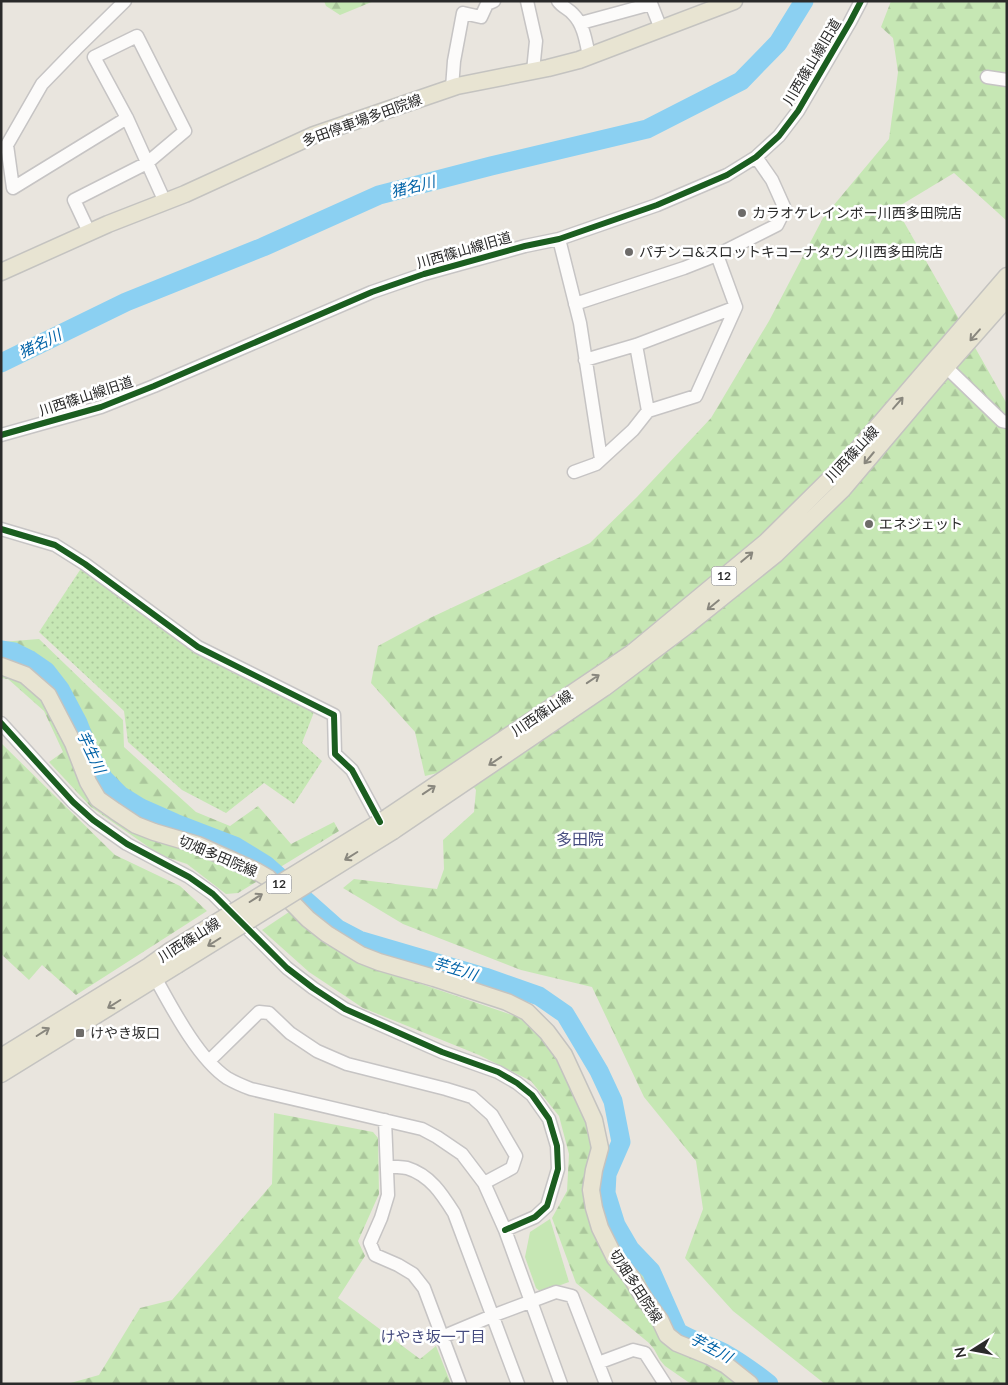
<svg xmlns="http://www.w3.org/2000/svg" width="1008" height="1385" viewBox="0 0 1008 1385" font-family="Lato,'Noto Sans JP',sans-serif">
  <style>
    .grass { fill: url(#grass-dots) }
    .forest { fill: url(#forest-firs) }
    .park { fill: #c6e7b4 }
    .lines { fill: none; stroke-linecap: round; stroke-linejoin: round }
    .river { stroke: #8bd0f2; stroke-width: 19 }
    .minor-casing { stroke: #c6c4c4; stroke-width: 15 }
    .major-casing { stroke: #c4c3c0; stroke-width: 19 }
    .minor { stroke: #fcfbfa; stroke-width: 12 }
    .major { stroke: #e8e4d2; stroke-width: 16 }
    .major-bridge-casing { stroke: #c4c3c0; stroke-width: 19; stroke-linecap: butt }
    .major-bridge { stroke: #e8e4d2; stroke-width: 16 }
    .cycleway-casing { stroke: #fff; stroke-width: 9 }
    .cycleway { stroke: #1b5e20; stroke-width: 6 }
    .oneway { stroke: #89877e }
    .poi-dot { fill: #6d6b69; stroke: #fff; stroke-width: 2 }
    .labels { text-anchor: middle; stroke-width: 5; stroke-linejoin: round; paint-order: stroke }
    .shield { fill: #fff; stroke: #6a6a6a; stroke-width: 1 }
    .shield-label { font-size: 12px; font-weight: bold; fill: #2a2a2a }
    .street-label { font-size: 14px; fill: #2a2a2a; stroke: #fff }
    .poi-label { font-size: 14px; fill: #2a2a2a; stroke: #fff; text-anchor: start }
    .water-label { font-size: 15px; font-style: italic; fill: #0162a7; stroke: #fff }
    .neighbourhood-label { font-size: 15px; fill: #464c7f; stroke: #fff }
    .quarter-label { font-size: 16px; fill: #464c7f; stroke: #fff }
  </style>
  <defs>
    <pattern id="grass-dots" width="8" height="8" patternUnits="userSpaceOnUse" patternTransform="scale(1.25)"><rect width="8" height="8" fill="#c6e7b4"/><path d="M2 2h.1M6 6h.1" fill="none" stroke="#aac69b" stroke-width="1.8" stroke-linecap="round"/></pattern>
    <pattern id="forest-firs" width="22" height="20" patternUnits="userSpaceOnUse" patternTransform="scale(1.25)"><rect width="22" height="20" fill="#c6e7b4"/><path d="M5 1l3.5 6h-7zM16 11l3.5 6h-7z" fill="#aac69b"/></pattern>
  </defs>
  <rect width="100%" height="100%" fill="#e9e5de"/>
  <path class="grass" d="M82,567L171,632L229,671L316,707L302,743L322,761L294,804L264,783L226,813L182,790L128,742L124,711L39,632Z"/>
  <path class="forest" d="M324,1H374L340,15L326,6Z
    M891,1H1007V221L954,173L896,208L1007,404V1384H825L733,1311L685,1258L703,1209L696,1161L644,1097L592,987L521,970L403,924L343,888L354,879L437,889L444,869L443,840L474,812L476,790L459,768L425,776L415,732L371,683L378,646L430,618L590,543L637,497L711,418L769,321L823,218L889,139L898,72L893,38L881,27Z
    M39,639L123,720L124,747L196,812L230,826L258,806L291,844L334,822L339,831L238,893L226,894L187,864L160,855L91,807L49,762L63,752L44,711L8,679L1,678V642Z
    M1,743L115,855L180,886L207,911L76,995L42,965L29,980L1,954Z
    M292,910L309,931L331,943L395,975L524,1019L551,1044L577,1095L595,1145L600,1239L622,1247L659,1294L665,1309L671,1331L738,1378L744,1384H691L665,1366L660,1360L654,1349L649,1343L576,1283L552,1218L567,1191L569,1154L559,1116L531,1081L479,1055L363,1008L309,972L262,930Z
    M274,1113L373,1132L378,1138L379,1194L358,1241L365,1256L338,1298L420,1359L436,1346L451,1384H67L99,1375L140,1308L172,1300L272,1184Z"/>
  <path class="park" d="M550,1219L569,1282L541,1292L536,1288L525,1257L530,1232Z"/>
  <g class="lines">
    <path class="river" d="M1,363L126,302L263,247L379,195L491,166L647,129L741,81L778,43L804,1
      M1,650L14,652L30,660L46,671L60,689L78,723L91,757L104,779L120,795L141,808L175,823L235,846L266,865L338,929L359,940L485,977L539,996L565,1014L599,1071L613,1101L621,1142L607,1174L606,1193L616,1225L630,1249L651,1271L678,1332C692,1341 709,1345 724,1353C740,1362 754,1372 769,1384"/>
    <g class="minor-casing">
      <path id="minor" d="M125,1L76,49L42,84L7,145L13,188L127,118L165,202
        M527,1L536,41L533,71
        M558,1C562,7 569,9 573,14C584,25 586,42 589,56
        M650,1L661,29
        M581,23L651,4
        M987,77L1007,80
        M452,88L454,61L463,13L481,17L487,4L494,1
        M89,232L74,200L147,163L185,131L137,36L94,57L127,118
        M559,239L580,323L601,459
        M575,304L684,268L717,255L777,225L785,209L772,180L756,157
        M636,345L648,411
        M585,360L636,345L736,307
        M946,367L1002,421L1007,422
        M1,435L101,407L154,386L372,292L424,274L525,246L559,239L657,205L727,175L756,157L779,136L798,111L850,22L861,1
        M574,472L596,464L633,430L648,411L696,396L736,307L717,255
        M1,529L55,545L85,564L198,647L334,715L335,754L352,770L380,822
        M1,723L73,802L93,820L127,844L189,877L213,894L287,968L313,988L345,1009L442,1052L498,1072L517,1083L532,1095L549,1119L557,1146L558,1169L547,1206L535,1217L505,1230
        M151,970C169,1002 196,1057 227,1078C234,1082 243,1086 251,1089L422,1129L437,1137L462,1154L484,1183L505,1230L561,1384
        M209,1061L259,1012L269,1013L290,1033L317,1051L347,1064L446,1089L472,1097L492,1115L516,1156L512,1168L484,1183
        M385,1120L388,1195L381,1218L370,1243L375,1255L398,1265L413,1274L424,1288L460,1384
        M388,1166C394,1167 401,1167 407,1168C430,1175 442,1194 454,1213L518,1384
        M442,1337L492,1316L556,1292L572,1296L606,1384
        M598,1363L633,1350L645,1353L665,1384"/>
    </g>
    <g class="major-casing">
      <path id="major" d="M1,272L108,224L185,194L314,135L457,86L548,68L579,60L734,1
        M1,666L25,675L48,695L73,743L88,782L98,799L115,811L136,825L154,832L198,845L256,871L268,878L308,919L327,934L361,955L379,962L434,978L507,1002L527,1012L547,1032L564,1055L594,1120L600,1148L594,1170L591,1190L594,1208L600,1228L615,1258L631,1277L644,1298L660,1320L667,1335L677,1343L709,1356L726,1365L750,1384
        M388,817L632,653L766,542L847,462L1007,276
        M393,831L604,688L685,627L776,554L842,490L946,367L1007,298
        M1,1057L149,966L170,951
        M1,1074L177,965"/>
    </g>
    <use href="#minor" class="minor"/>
    <use href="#major" class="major"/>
    <g class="major-bridge-casing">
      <path id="major-bridge" d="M170,951L388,817
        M177,965L393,831"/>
    </g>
    <use href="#major-bridge" class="major-bridge"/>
    <g class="cycleway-casing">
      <path id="cycleway" d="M1,435L101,407L154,386L372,292L424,274L525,246L559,239L657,205L727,175L756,157L779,136L798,111L850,22L861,1
        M1,529L55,545L85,564L198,647L334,715L335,754L352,770L380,822
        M1,723L73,802L93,820L127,844L189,877L213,894L287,968L313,988L345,1009L442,1052L498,1072L517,1083L532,1095L549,1119L557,1146L558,1169L547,1206L535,1217L505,1230"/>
    </g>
    <use href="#cycleway" class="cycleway"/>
  </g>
  <defs><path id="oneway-shaft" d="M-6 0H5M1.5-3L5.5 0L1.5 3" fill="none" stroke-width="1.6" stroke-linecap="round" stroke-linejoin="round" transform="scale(1.25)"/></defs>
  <g class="oneway">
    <use href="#oneway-shaft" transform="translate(975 335) rotate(131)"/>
    <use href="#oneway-shaft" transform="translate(898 403) rotate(-49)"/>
    <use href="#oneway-shaft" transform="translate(869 458) rotate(130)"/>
    <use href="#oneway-shaft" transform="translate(747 557) rotate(-40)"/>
    <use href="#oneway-shaft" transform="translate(713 605) rotate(141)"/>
    <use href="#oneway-shaft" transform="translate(593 679) rotate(-34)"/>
    <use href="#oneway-shaft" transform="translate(495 761) rotate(146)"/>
    <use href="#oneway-shaft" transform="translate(429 790) rotate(-34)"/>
    <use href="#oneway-shaft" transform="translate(351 856) rotate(148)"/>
    <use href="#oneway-shaft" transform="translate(256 898) rotate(-32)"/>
    <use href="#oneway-shaft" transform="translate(214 942) rotate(148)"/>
    <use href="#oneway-shaft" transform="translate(114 1004) rotate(148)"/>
    <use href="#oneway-shaft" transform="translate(43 1032) rotate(-32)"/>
  </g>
  <g class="poi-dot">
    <circle cx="742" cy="213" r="5"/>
    <circle cx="629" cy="252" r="5"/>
    <circle cx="869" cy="524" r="5"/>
    <rect x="75" y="1028" width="10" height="10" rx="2.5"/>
  </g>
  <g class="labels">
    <g class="shield">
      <rect x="711.5" y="566.5" width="25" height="19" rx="4"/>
      <rect x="266.5" y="874.5" width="25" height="19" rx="4"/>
    </g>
    <g class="shield-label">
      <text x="724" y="580">12</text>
      <text x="279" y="888">12</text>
    </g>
    <g class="street-label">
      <text transform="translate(812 62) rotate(-59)" y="5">川西篠山線旧道</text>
      <text transform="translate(362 120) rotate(-20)" y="5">多田停車場多田院線</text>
      <text transform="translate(464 250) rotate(-16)" y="5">川西篠山線旧道</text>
      <text transform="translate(86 396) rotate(-18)" y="5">川西篠山線旧道</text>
      <text transform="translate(852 454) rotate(-47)" y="5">川西篠山線</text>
      <text transform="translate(542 713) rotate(-34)" y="5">川西篠山線</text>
      <text transform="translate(218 856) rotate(23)" y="5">切畑多田院線</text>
      <text transform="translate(189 940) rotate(-32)" y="5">川西篠山線</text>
      <text transform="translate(636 1286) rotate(57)" y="5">切畑多田院線</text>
    </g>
    <g class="poi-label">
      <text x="752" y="218">カラオケレインボー川西多田院店</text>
      <text x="639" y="257">パチンコ&amp;スロットキコーナタウン川西多田院店</text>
      <text x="879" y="529">エネジェット</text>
      <text x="90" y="1038">けやき坂口</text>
    </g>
    <g class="water-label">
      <text transform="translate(413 187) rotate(-14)" y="5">猪名川</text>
      <text transform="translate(40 344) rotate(-26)" y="5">猪名川</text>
      <text transform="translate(91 752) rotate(64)" y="5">芋生川</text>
      <text transform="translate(455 969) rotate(17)" y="5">芋生川</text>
      <text transform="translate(711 1348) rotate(28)" y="5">芋生川</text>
    </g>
    <g class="neighbourhood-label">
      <text x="433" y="1342">けやき坂一丁目</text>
    </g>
    <g class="quarter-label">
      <text x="580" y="845">多田院</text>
    </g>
  </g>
  <rect width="1008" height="1385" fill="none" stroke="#2a2a2a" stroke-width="5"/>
  <g transform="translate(973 1350) rotate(259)" stroke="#ffffff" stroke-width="4" paint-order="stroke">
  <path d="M0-4L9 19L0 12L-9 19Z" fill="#2a2a2a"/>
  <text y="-8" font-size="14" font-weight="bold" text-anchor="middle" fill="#2a2a2a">N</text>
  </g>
</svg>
